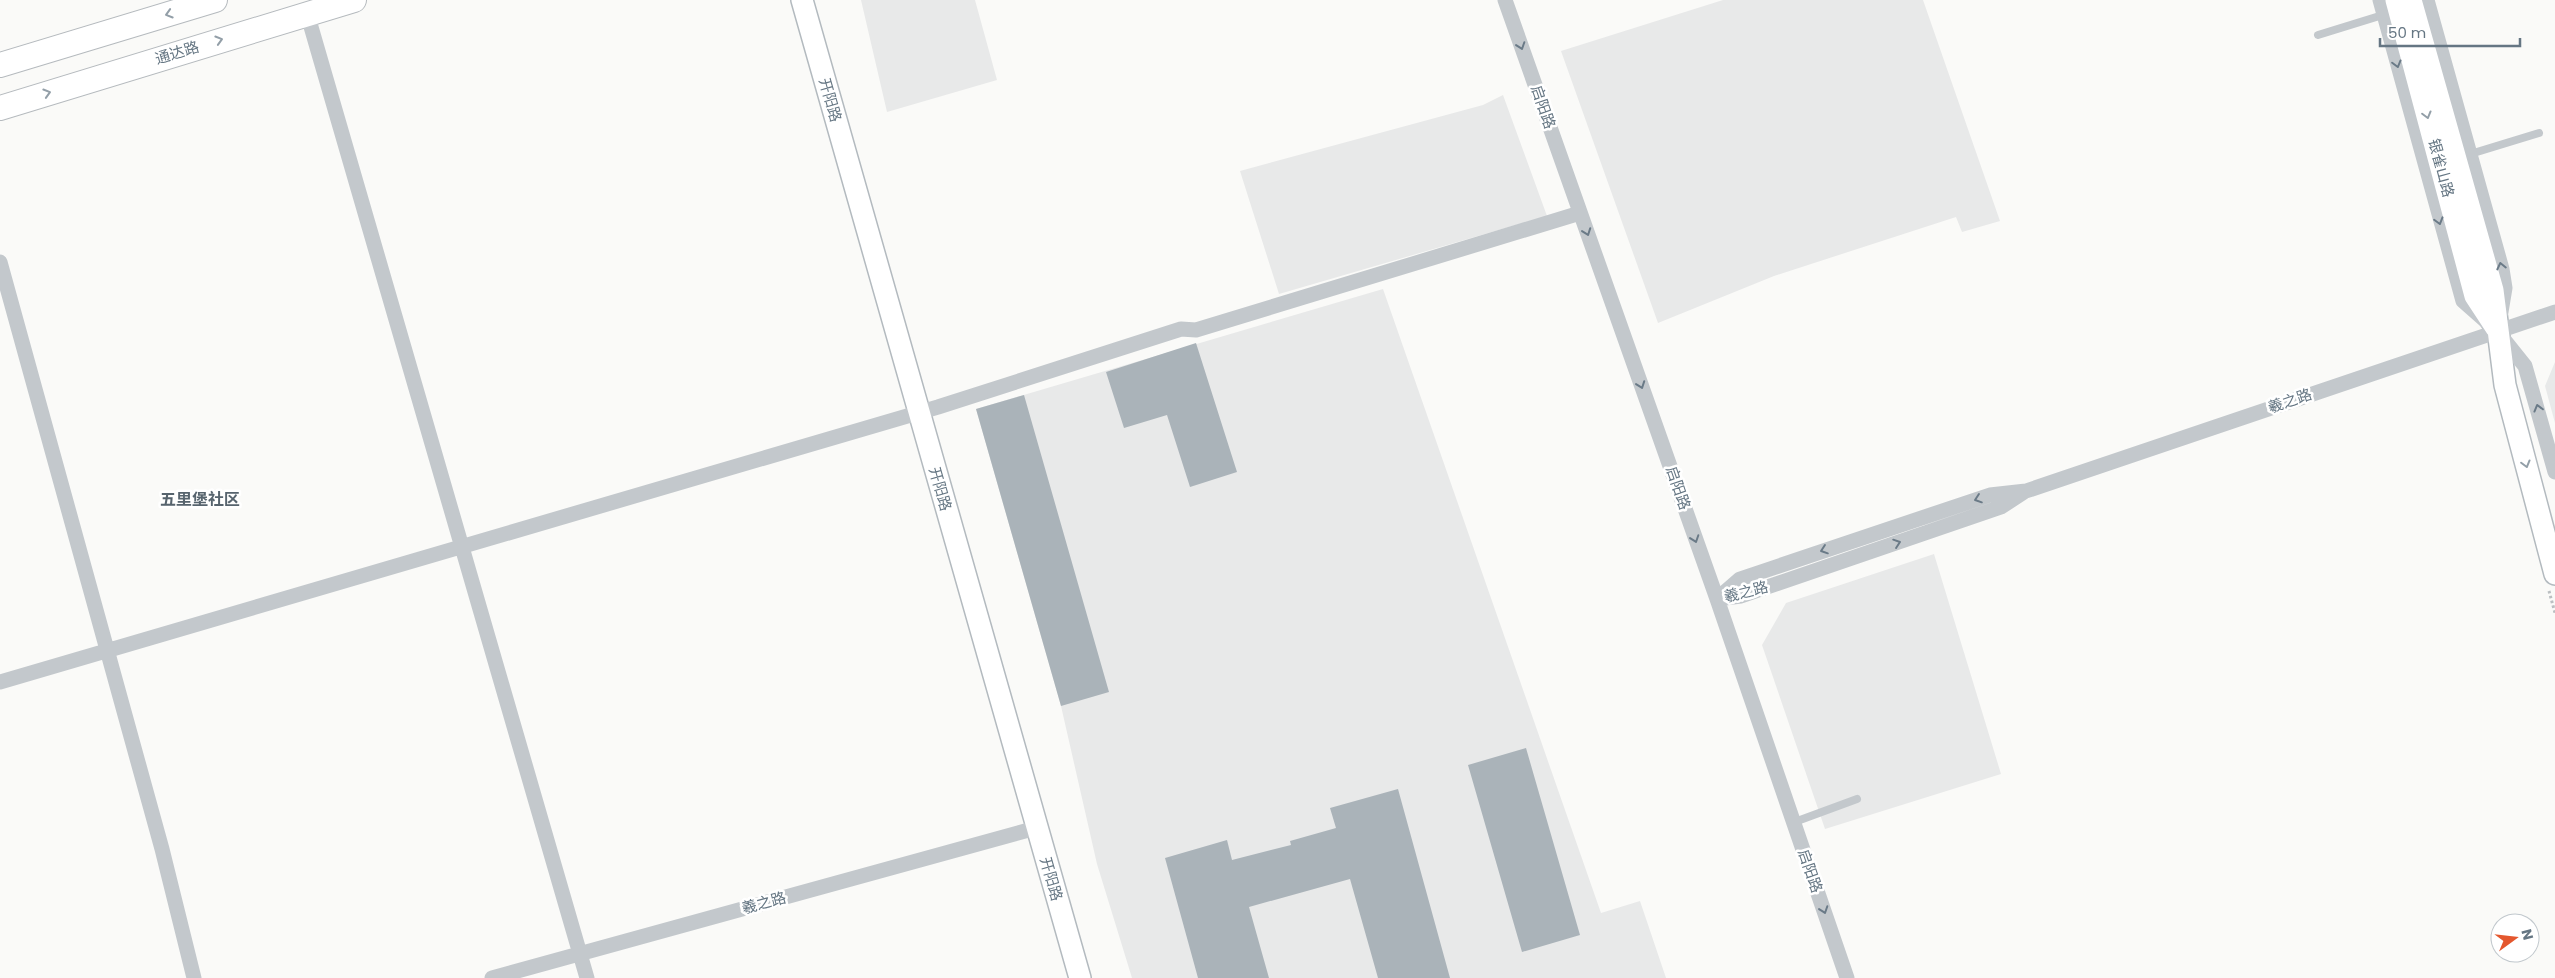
<svg xmlns="http://www.w3.org/2000/svg" width="2555" height="978" viewBox="0 0 2555 978" font-family="Poppins,'Noto Sans SC',sans-serif">
  <style>
    .built { fill: #e8e9e9 }
    .building { fill: #aab3b9 }
    .lines { fill: none; stroke-linecap: round; stroke-linejoin: round }
    .secondary-casing { stroke: #b3babf; stroke-width: 24 }
    .primary-casing { stroke: #b5babe; stroke-width: 26 }
    .path { stroke: #bbbfc2; stroke-width: 3; stroke-dasharray: 2.5 2.5; stroke-linecap: butt }
    .lane { stroke: #c3c8cc; stroke-width: 8 }
    .street { stroke: #c3c8cc; stroke-width: 15 }
    .secondary { stroke: #fff; stroke-width: 21 }
    .primary { stroke: #fff; stroke-width: 24 }
    .oneway { stroke: #939fa8 }
    .oneway2 { stroke: #6a7a87 }
    .labels { text-anchor: middle; stroke-width: 5; stroke-linejoin: round; paint-order: stroke }
    .street-label { font-size: 15px; fill: #657683; stroke: #fff }
    .neighbourhood-label { font-size: 16px; font-weight: bold; fill: #57646e; stroke: #fff }
  </style>
  <rect width="100%" height="100%" fill="#fafaf8"/>
  <path class="built" d="M861,0H975L997,80L887,112Z
    M1723,0H1923L2000,221L1962,232L1956,217L1774,276L1658,323L1561,51Z
    M1503,95L1547,216L1279,294L1240,171L1483,105Z
    M1383,289L1601,913L1640,901L1666,978H1132L1097,864L1061,706L976,409Z
    M2555,362V423L2545,386Z
    M1934,554L2001,774L1825,829L1762,645L1786,603Z"/>
  <path class="building" d="M1196,343L1237,472L1190,487L1167,415L1124,428L1106,372Z
    M1024,395L1109,692L1061,706L976,409Z
    M1526,748L1580,935L1522,952L1468,765Z
    M1398,789L1450,978H1378L1350,879L1249,907L1269,978H1198L1165,858L1227,840L1232,860L1291,845L1290,841L1336,828L1330,808Z"/>
  <g class="lines">
    <g class="secondary-casing">
      <path id="secondary" d="M802,0L1080,978
        M2396,0L2475,296L2496,328
        M2411,0L2493,290L2505,385L2555,574"/>
    </g>
    <g class="primary-casing">
      <path id="primary" d="M0,65L215,0
        M0,108L354,0"/>
    </g>
    <path class="path" d="M2549,591L2555,613"/>
    <path class="lane" d="M2318,35L2386,14
      M2467,155L2539,133
      M1800,820L1857,799"/>
    <path class="street" d="M1505,0L1717,599L1847,978
      M2380,0L2463,301L2497,331L2525,366L2555,472
      M2427,0L2502,269L2505,288L2501,312
      M307,13L587,978
      M0,262L162,849L194,978
      M1717,599L1740,579L1990,495L2026,491L2555,312
      M1717,599L1741,596L2001,507L2024,492
      M0,682L938,407L1181,329L1196,330L1580,213
      M492,978L1036,828"/>
    <use href="#secondary" class="secondary"/>
    <use href="#primary" class="primary"/>
  </g>
  <defs><path id="oneway-chevron" d="M-2-3.5L2.5 0L-2 3.5" fill="none" stroke-width="1.6" stroke-linecap="round" stroke-linejoin="round" transform="scale(1.25)"/></defs>
  <g class="oneway">
    <use href="#oneway-chevron" transform="translate(169 14) rotate(163)"/>
    <use href="#oneway-chevron" transform="translate(219 40) rotate(-17)"/>
    <use href="#oneway-chevron" transform="translate(47 93) rotate(-17)"/>
    <use href="#oneway-chevron" transform="translate(2427 115) rotate(75)"/>
    <use href="#oneway-chevron" transform="translate(2526 464) rotate(75)"/>
  </g>
  <g class="oneway2">
    <use href="#oneway-chevron" transform="translate(1521 46) rotate(71)"/>
    <use href="#oneway-chevron" transform="translate(2397 64) rotate(75)"/>
    <use href="#oneway-chevron" transform="translate(2439 221) rotate(74)"/>
    <use href="#oneway-chevron" transform="translate(1587 232) rotate(70)"/>
    <use href="#oneway-chevron" transform="translate(2501 266) rotate(-103)"/>
    <use href="#oneway-chevron" transform="translate(1641 385) rotate(70)"/>
    <use href="#oneway-chevron" transform="translate(2538 408) rotate(-105)"/>
    <use href="#oneway-chevron" transform="translate(1978 499) rotate(161)"/>
    <use href="#oneway-chevron" transform="translate(1695 539) rotate(71)"/>
    <use href="#oneway-chevron" transform="translate(1897 543) rotate(-19)"/>
    <use href="#oneway-chevron" transform="translate(1824 550) rotate(161)"/>
    <use href="#oneway-chevron" transform="translate(1824 910) rotate(71)"/>
  </g>
  <g class="labels">
    <g class="street-label">
      <text transform="translate(177 53) rotate(-17)" y="5">通达路</text>
      <text transform="translate(830 100) rotate(74)" y="5">开阳路</text>
      <text transform="translate(1543 107) rotate(71)" y="5">启阳路</text>
      <text transform="translate(2441 168) rotate(75)" y="5">银雀山路</text>
      <text transform="translate(2290 401) rotate(-19)" y="5">羲之路</text>
      <text transform="translate(1678 488) rotate(71)" y="5">启阳路</text>
      <text transform="translate(940 489) rotate(74)" y="5">开阳路</text>
      <text transform="translate(1746 592) rotate(-14)" y="5">羲之路</text>
      <text transform="translate(1810 871) rotate(71)" y="5">启阳路</text>
      <text transform="translate(1051 879) rotate(74)" y="5">开阳路</text>
      <text transform="translate(764 903) rotate(-15)" y="5">羲之路</text>
    </g>
    <g class="neighbourhood-label">
      <text x="200" y="505">五里堡社区</text>
    </g>
  </g>
  <g transform="translate(2515 938) rotate(75)"><circle r="24" fill="#ffffff" stroke="#c1c8cd"/>
  <path d="M0-4L9 19L0 12L-9 19Z" fill="#e4572e"/>
  <text y="-8" font-size="14" font-weight="bold" text-anchor="middle" fill="#657683">N</text>
  </g>
  <path d="M2380 38v8h140v-8" fill="none" stroke="#657683" stroke-width="2.5"/>
  <text x="2388" y="38" font-size="15" fill="#657683" stroke="#ffffff" stroke-width="4" paint-order="stroke">50 m</text>
</svg>
